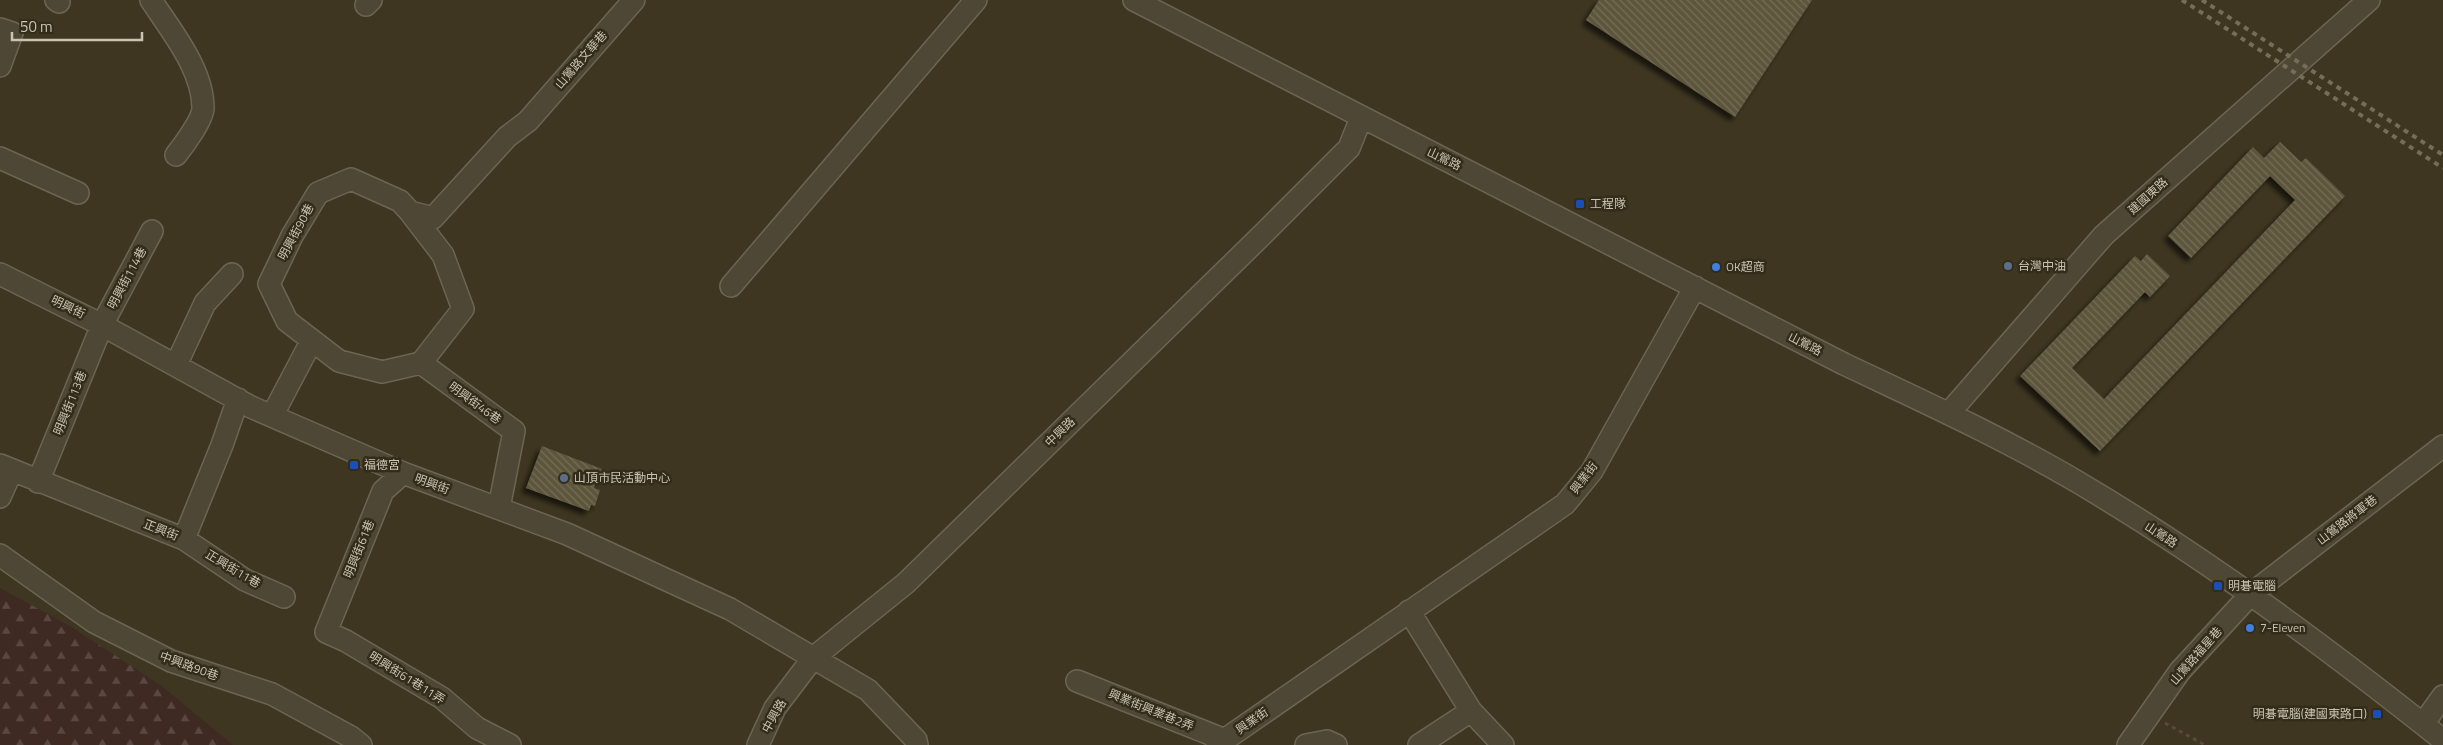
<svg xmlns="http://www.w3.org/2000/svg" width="2443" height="745" viewBox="0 0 2443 745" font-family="'Titillium Web','Noto Sans TC',sans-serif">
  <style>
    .forest { fill: url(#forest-firs) }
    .building { fill: url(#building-back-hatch); filter: url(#shadow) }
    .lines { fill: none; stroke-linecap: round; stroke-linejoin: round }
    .minor-casing { stroke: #6c6553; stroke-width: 24 }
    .path { stroke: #5c4741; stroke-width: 3; stroke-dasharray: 4 4; stroke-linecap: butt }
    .minor { stroke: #4e4735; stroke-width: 21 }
    .rail { stroke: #756d57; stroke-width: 4; stroke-dasharray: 5 5; stroke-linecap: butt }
    .transit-dot { fill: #1a4fb4; stroke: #332c1a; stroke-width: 2 }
    .service-dot { fill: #5c6f8a; stroke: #332c1a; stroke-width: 2 }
    .shop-dot { fill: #3f7fe0; stroke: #332c1a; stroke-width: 2 }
    .labels { text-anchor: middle; stroke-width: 5; stroke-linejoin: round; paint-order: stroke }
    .street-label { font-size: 12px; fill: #c9c3b1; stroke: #332c1a }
    .poi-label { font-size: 12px; fill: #c9c3b1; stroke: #332c1a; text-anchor: start }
  </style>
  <defs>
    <pattern id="forest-firs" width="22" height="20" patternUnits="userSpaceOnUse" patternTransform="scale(1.25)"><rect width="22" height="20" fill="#3f2a23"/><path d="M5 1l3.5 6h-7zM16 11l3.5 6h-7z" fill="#594741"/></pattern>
    <pattern id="building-back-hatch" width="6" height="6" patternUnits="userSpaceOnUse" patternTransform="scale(1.25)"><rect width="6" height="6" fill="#5d563d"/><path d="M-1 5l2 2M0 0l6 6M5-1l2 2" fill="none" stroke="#736d57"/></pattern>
    <filter id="shadow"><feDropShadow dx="-4.5" dy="4.5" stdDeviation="2.5" flood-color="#0009"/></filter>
  </defs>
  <rect width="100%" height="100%" fill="#3e3621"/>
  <path class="forest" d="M0,588L70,626L162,686L233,745H0Z"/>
  <path class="building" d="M1599,0H1812L1735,117L1586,20Z
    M2280,142L2301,162L2306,158L2345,196L2100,451L2020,376L2135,256L2141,261L2147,254L2170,276L2150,297L2145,292L2072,368L2104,399L2295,200L2270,176L2191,258L2168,236L2253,147L2264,158Z
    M542,446L602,469L594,488L600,490L595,506L591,505L589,511L526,488Z"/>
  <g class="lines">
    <g class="minor-casing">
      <path id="minor" d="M56,0L59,2
        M151,0C171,31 203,69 203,108C203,119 184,145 176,155
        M1134,0L1844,364C1922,401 2001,437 2076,481C2205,557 2326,647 2443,740
        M366,5L371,0
        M0,29L12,33L0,66
        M0,158L78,193
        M410,212L443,255L463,309L421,363
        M0,274L102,325L251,407L403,473L567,534L730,609L868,690L916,740L917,745
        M731,286L976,0
        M421,363L382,372L339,361L287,321L269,284L292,236L318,193L351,179L400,201L410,212L433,218L507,137L528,121L634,0
        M421,363L514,431L499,508
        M176,365L205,303L232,274
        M1949,413L2104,235L2369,0
        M272,416L312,340
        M0,465L184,539L245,580L284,597
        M403,473L383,491L326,632L346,641L442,698L477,728L510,745
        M38,482L102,325L152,231
        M0,497L12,470
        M184,539L222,445L238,399
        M0,555L94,622L171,661L272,694L351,737L361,745
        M1409,611L1471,711L1503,745
        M1077,681L1225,740
        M2423,724L2443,696
        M758,745L775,708L813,658L906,583L1262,235L1349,148L1361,118
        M1217,745L1565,504L1592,471L1695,287
        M1306,745L1327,741L1336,745
        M1419,745L1471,711
        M2128,745L2180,671L2251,594L2443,446"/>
    </g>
    <path class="path" d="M2165,723L2205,745"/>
    <use href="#minor" class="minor"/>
    <path class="rail" d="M2182,0L2443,168
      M2202,0L2443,155"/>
  </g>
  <g class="transit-dot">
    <rect x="1575" y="199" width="10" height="10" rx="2.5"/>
    <rect x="349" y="460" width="10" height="10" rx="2.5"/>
    <rect x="2213" y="581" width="10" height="10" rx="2.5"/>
    <rect x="2372" y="709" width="10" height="10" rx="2.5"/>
  </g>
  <g class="service-dot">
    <circle cx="2008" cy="266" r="5"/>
    <circle cx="564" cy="478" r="5"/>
  </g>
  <g class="shop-dot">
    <circle cx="1716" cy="267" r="5"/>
    <circle cx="2250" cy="628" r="5"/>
  </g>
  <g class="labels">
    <g class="street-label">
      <text transform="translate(581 60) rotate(-49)" y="4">山鶯路文華巷</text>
      <text transform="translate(1444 159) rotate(25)" y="4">山鶯路</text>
      <text transform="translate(2148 196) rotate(-42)" y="4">建國東路</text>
      <text transform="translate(296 232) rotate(-62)" y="4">明興街90巷</text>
      <text transform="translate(127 278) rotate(-62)" y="4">明興街114巷</text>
      <text transform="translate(68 307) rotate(26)" y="4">明興街</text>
      <text transform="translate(1805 344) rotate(27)" y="4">山鶯路</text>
      <text transform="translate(70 403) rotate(-68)" y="4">明興街113巷</text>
      <text transform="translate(475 403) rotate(36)" y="4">明興街46巷</text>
      <text transform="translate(1060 432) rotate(-44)" y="4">中興路</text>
      <text transform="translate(1584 478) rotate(-53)" y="4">興業街</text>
      <text transform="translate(432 484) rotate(20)" y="4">明興街</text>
      <text transform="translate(2347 520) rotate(-38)" y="4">山鶯路將軍巷</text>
      <text transform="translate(161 530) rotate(21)" y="4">正興街</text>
      <text transform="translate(2161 535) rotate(33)" y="4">山鶯路</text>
      <text transform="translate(359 549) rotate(-68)" y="4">明興街61巷</text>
      <text transform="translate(233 569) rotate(31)" y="4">正興街11巷</text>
      <text transform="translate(2196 656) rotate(-49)" y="4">山鶯路福星巷</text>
      <text transform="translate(189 666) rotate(20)" y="4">中興路90巷</text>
      <text transform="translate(407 678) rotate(32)" y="4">明興街61巷11弄</text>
      <text transform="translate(1151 710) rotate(22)" y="4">興業街興業巷2弄</text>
      <text transform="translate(774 716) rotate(-61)" y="4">中興路</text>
      <text transform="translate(1252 721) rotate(-35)" y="4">興業街</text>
    </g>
    <g class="poi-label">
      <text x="1590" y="208">工程隊</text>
      <text x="2018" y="270">台灣中油</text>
      <text x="1726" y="271">OK超商</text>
      <text x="364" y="469">福德宮</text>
      <text x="574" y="482">山頂市民活動中心</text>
      <text x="2228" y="590">明碁電腦</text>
      <text x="2260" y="632">7-Eleven</text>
      <text x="2367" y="718" text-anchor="end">明碁電腦(建國東路口)</text>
    </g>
  </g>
  <path d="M12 32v8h130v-8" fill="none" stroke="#c9c3b1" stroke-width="2.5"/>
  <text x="20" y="32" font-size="15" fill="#c9c3b1" stroke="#332c1a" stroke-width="4" paint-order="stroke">50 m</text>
</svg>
